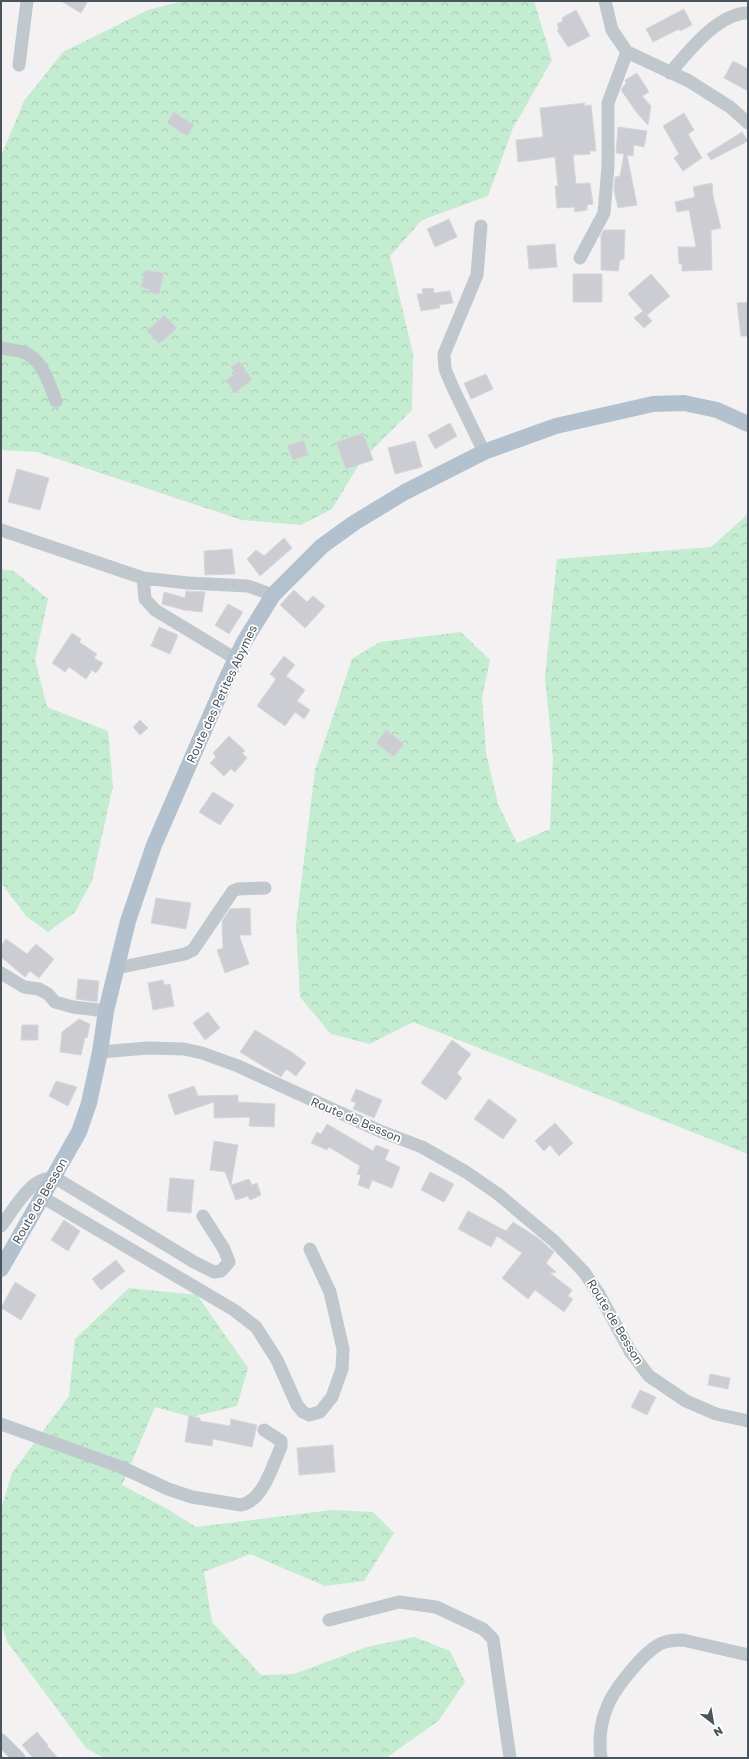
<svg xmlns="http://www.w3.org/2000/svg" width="749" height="1759" viewBox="0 0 749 1759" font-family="'Golos Text',sans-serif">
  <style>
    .forest { fill: url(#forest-crowns) }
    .building { fill: #cbcdd3; stroke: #d5d7db }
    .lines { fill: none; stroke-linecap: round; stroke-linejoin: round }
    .minor { stroke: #c0c8ce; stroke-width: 13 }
    .major { stroke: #b2c1cd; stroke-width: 16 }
    .labels { text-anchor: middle; stroke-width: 3.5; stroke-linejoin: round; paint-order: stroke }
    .street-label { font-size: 12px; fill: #4a545d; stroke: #fff }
  </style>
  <defs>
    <pattern id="forest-crowns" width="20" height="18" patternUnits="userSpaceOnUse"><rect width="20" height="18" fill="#c3ecd1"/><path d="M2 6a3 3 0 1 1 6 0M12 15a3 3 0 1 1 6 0" fill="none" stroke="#a9ccb6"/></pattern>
  </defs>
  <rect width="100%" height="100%" fill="#f3f1f1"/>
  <path class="forest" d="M183,1H534L552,60L513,128L488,196L422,220L390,256L413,354L412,410L361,461L332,509L301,525L242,520L37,452L1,450V156L24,101L63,52L148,10Z
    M748,514V1154L413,1022L370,1044L331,1034L300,997L296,925L315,770L352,659L380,642L461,632L490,660L482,697L486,753L498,804L517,843L550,829L553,758L545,678L557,559L711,547Z
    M1,569L14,571L48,599L35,659L47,707L108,731L113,786L92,881L75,912L48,932L26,916L1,883Z
    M129,1288L197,1295L248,1368L237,1406L191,1417L155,1407L122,1485L169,1510L196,1527L332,1510L373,1512L394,1533L364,1581L325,1586L250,1554L204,1572L212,1622L261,1675L294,1674L367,1647L414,1637L450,1651L465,1682L438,1721L386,1758H104L86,1748L8,1643L1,1624V1509L12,1473L69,1396L75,1339Z"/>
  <path class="building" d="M61,1H88L81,13Z
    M684,9L692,25L680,31L679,29L653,42L646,29Z
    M576,10L590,36L568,47L557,30L559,29L557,24L563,21L562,18Z
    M733,61L748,69V91L724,78Z
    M637,73L649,92L642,96L651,106L648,125L637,113L621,90L626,83L625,80Z
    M585,103L584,106L591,105L596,151H590V154L573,155L576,184L590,183L593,204L587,205V210L575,212L574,207L557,208L555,186H558L555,157L518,162L516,140L543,137L540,108Z
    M174,112L194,125L187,136L167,123Z
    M684,113L694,130L688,134L702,158L683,171L674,158L679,154L663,126Z
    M618,127L647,131L644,147L634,145L633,156L627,155L637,205L618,208L614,190L615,177L620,176L624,154L616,153Z
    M742,132L748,141L711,160L707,154Z
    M712,183L713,196L721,228L711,230L712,270L682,271V264H679L678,247H696L689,210L677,212L675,202L695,197L693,187Z
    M449,219L457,237L435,247L427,229Z
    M604,230H625L624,259L620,260L618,271L601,270V235Z
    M555,244L557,267L529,269L527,246Z
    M145,270L164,273L159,294L148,292L149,289L141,287Z
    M573,274H602V302H573Z
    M651,274L670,296L647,315L643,311L652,321L644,328L634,318L643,311L628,294Z
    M433,288L434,293L450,291L453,303L439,305L440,308L421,311L417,294H423L422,289Z
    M748,302V336H741L737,303Z
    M164,315L177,328L159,344L147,331Z
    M239,361L252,379L235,393L226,380L235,373L231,367Z
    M486,374L493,389L471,399L464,383Z
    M450,423L457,436L435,449L428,435Z
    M363,433L373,460L346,469L336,442Z
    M304,440L308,455L293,460L287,446Z
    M415,441L422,467L395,474L388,448Z
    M17,469L49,478L40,510L8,502Z
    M284,538L292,548L260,576L247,559L256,550L264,556Z
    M232,549L235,574L205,575L204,551Z
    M294,590L307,602L313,596L325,606L305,628L280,605Z
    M186,591L205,592L202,612L184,610L162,604L164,592L185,598Z
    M228,604L243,612L229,634L215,625Z
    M159,627L178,635L170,654L151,646Z
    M72,633L81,639L79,642L97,654L94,658L103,663L96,673L92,670L86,679L69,667L65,672L52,663Z
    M284,656L295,665L286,676L305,690L297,701L310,710L304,719L295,712L285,726L257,706L276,679L270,674Z
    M140,720L148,728L140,735L133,727Z
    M386,730L404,744L394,757L376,743Z
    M229,736L245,751L242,753L247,758L235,772L231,769L224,776L210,763L216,757L213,753Z
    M213,792L234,805L220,825L199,812Z
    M156,898L191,903L186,929L151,923Z
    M250,908L251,935H239L249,964L225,973L217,950L223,948L222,921L230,909Z
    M6,939L27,954L36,944L54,959L39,978L30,971L25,977L1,957V946Z
    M78,979L99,981L97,1002L76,999Z
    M163,980L164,985L170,984L174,1006L153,1010L148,983Z
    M208,1012L220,1028L205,1040L193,1023Z
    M79,1019L90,1024L87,1038L85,1037L81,1055L60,1052L62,1032Z
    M22,1025H38V1040H21Z
    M255,1030L293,1053L306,1063L296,1076L286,1069L281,1077L240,1052Z
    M452,1040L471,1054L457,1073L462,1078L446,1100L421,1083Z
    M56,1081L77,1087L68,1106L49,1096Z
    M194,1086L198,1096L238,1095V1102L275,1104L274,1127L249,1126L250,1117L214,1118V1102L175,1115L168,1095Z
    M356,1089L382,1100L374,1118L353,1109L356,1103L351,1101Z
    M489,1099L517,1120L503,1139L474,1119Z
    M555,1123L573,1143L559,1156L550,1145L544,1151L535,1141Z
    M327,1124L373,1151L376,1145L389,1150L385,1160L400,1167L392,1188L372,1180L369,1189L358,1185L361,1175L357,1174L360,1166L329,1147L327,1150L311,1143L317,1132L321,1134Z
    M214,1141L238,1145L231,1185L249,1179L252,1185L257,1183L261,1195L250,1200L248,1196L236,1200L225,1172L210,1170Z
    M430,1172L454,1184L444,1202L421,1190Z
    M170,1178L194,1180L191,1213L167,1211Z
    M468,1211L506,1231L513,1222L538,1238L554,1252L546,1263L556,1272L550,1273L572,1290L568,1296L573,1299L564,1312L535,1290L528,1299L502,1278L522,1253L497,1236L491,1247L458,1229Z
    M64,1220L80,1231L68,1251L51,1240Z
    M116,1260L125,1271L101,1290L92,1279Z
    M15,1282L36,1295L21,1320L1,1308Z
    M710,1374L730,1378L728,1389L708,1385Z
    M640,1390L656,1397L647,1415L631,1407Z
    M189,1416L200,1418V1421L230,1426L231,1419L257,1425L252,1447L213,1439L212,1446L185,1442Z
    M333,1445L335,1472L299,1475L297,1448Z
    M37,1732L48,1745L47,1746L58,1758H33L22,1745Z"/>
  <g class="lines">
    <path class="minor" d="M605,1L612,30L627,52L689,81L730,107L748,123
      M19,65L27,1
      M670,73C688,52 718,13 748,13
      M481,226L477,275L444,354L445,369L453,388L484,452
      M580,258L604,213L608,166V103L627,52
      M1,348C8,349 16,350 23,352C43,359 49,384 56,401
      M1,530L143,578L188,583L248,586L273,595
      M143,578L145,599L155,610L236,659
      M117,968L185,954L193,950L233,891L238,889L265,888
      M1,973L24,987L39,989L48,994L55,1002L73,1007L106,1011
      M100,1052L148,1048L184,1049L202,1053L238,1066L380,1131L422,1147L466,1172L498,1194L554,1241L584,1272L599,1294L630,1351L649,1376L686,1401L716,1414L748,1421
      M54,1177L194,1262L214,1272L221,1271L229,1262L224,1249L203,1216
      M42,1197L234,1310L256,1327L277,1360L297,1405L303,1412L309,1415L320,1412L332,1397L342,1369L343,1349L330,1292L310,1249
      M1,1226C12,1212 28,1183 45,1179L50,1184
      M1,1424L121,1467L168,1489L192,1497L241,1505C264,1500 272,1466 281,1447V1441L264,1430
      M329,1620L399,1602L436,1607L483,1629L493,1639L510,1758
      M1,1740L19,1758
      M601,1758C599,1742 600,1725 606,1710C612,1691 644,1651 662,1643C670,1640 676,1640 683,1640L748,1655"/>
    <path class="major" d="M1,1269L79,1132L89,1103L100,1052L106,1011L128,921L154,845L229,673L244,642L273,595L322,546L354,523L405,492L484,452L556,426L653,404L684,403L717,410L748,424"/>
  </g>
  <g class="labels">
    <g class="street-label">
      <text transform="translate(222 694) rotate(-65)" y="4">Route des Petites Abymes</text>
      <text transform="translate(356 1120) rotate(23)" y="4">Route de Besson</text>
      <text transform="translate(40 1201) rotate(-60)" y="4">Route de Besson</text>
      <text transform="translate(615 1322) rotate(59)" y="4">Route de Besson</text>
    </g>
  </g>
  <rect width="749" height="1759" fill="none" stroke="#4a545d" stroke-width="4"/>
  <g transform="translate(713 1723) rotate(149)" stroke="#ffffff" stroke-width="3" paint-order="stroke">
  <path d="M0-3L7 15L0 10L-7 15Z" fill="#4a545d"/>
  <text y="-6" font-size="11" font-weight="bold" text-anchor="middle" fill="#4a545d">N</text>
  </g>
</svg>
